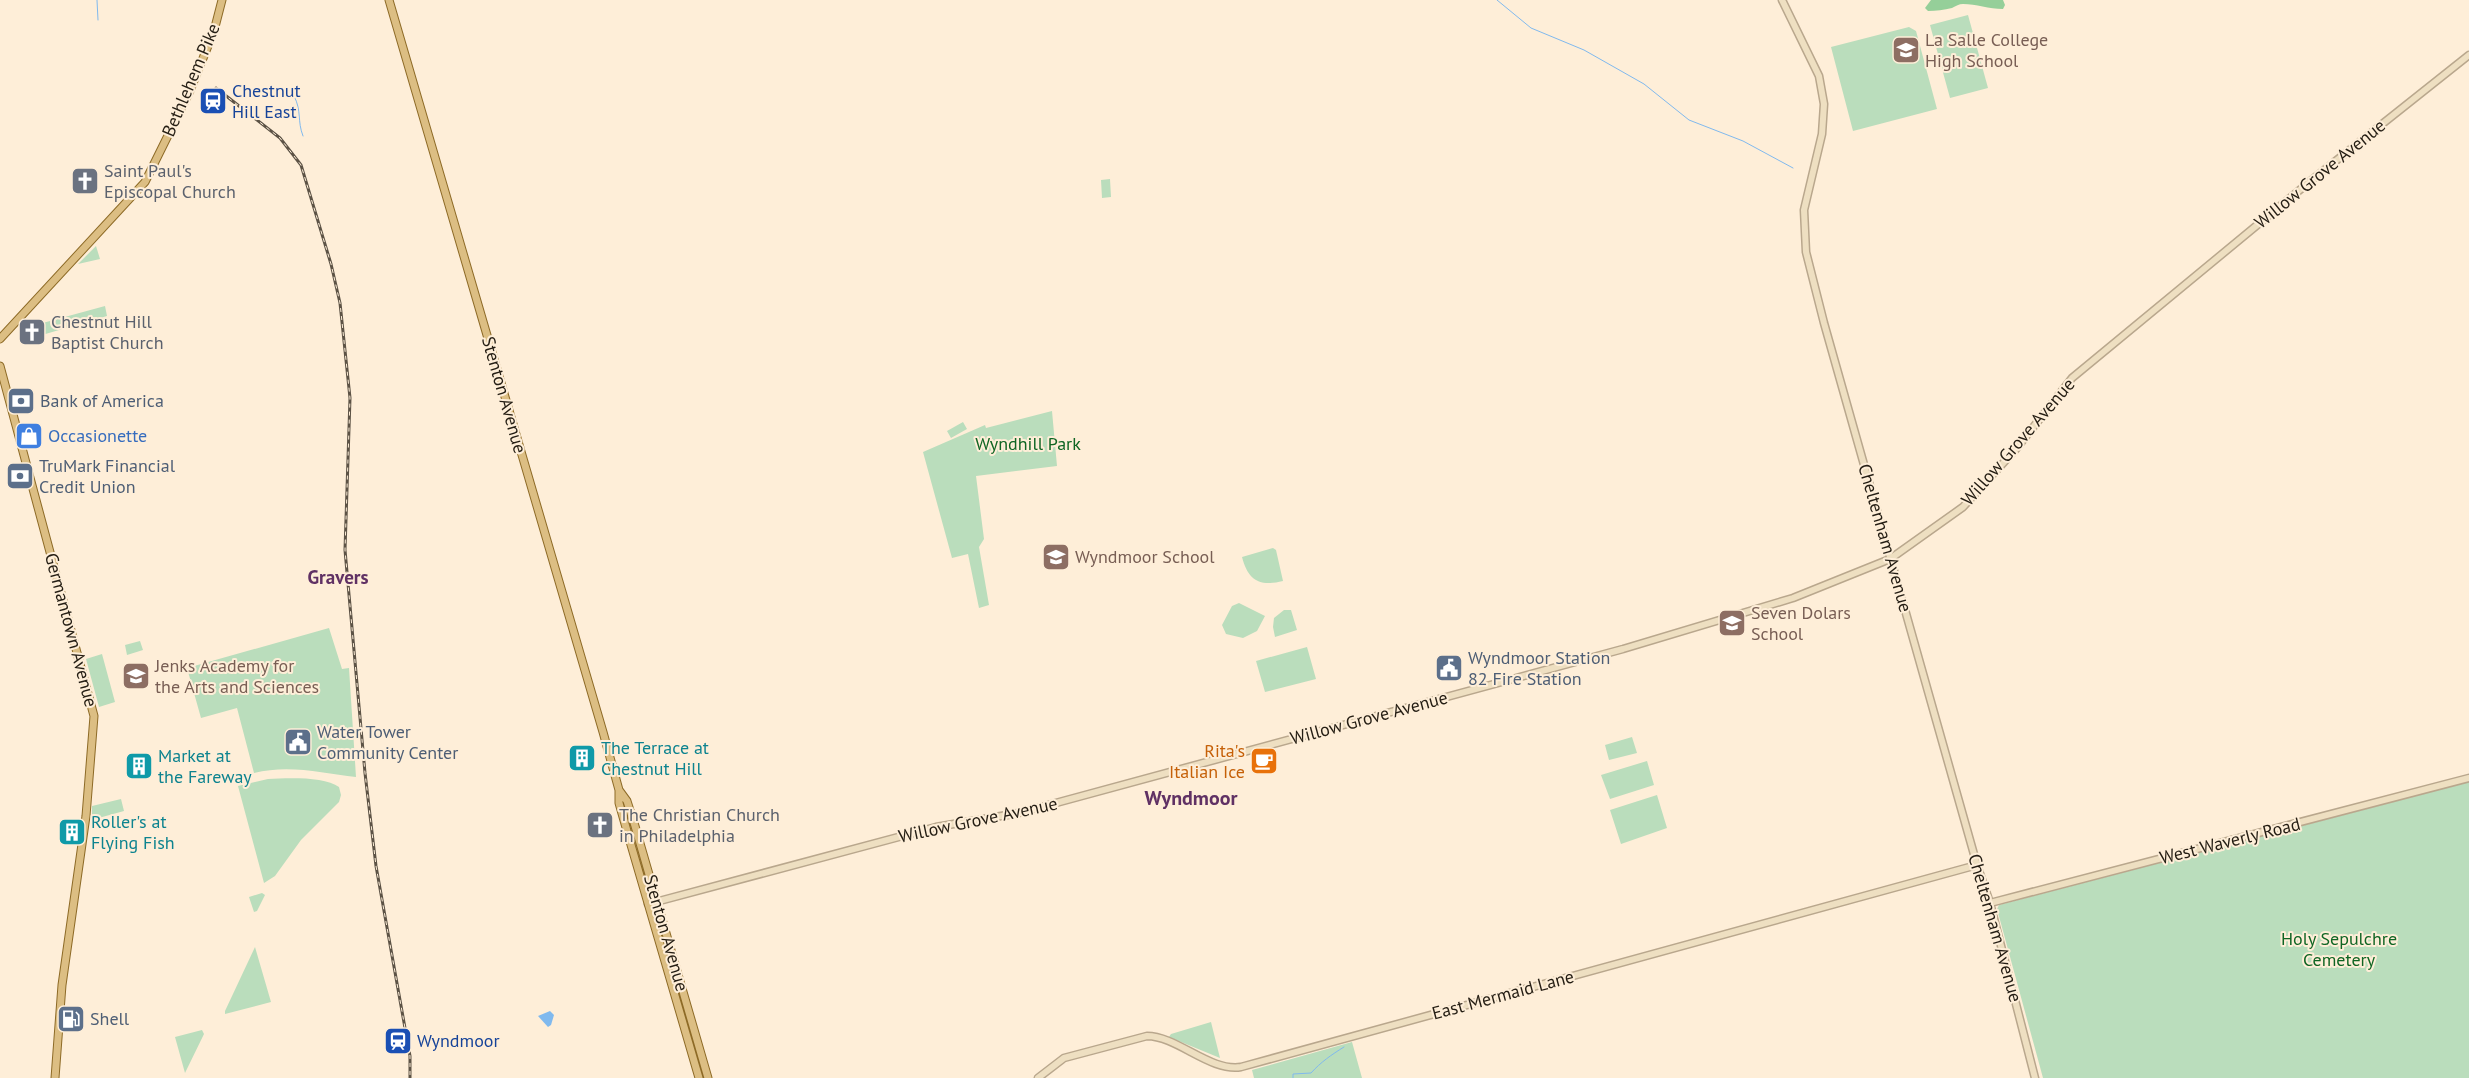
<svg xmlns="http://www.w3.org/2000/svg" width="2469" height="1078" viewBox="0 0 2469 1078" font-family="'PT Sans',sans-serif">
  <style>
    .green { fill: #baddbc }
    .forest { fill: #95cf99 }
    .water { fill: #80b9ee }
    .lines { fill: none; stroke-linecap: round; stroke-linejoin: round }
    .stream { stroke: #80b9ee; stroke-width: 1 }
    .secondary-casing { stroke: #b9a78d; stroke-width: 9 }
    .primary-casing { stroke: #8d6a26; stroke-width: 9 }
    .secondary { stroke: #eedfc1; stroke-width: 6 }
    .primary { stroke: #dcbe83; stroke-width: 7 }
    .rail-casing { stroke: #5c5245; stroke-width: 3 }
    .rail { stroke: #feeed8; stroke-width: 1; stroke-dasharray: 4; stroke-linecap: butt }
    .labels { text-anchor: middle; stroke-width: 4; stroke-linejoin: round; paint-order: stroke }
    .education-label { font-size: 18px; fill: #785e54; stroke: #feeed8; text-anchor: start }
    .street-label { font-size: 18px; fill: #241d13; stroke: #feeed8 }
    .transit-label { font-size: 18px; fill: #164399; stroke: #feeed8; text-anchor: start }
    .worship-label { font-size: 18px; fill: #5b616d; stroke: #feeed8; text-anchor: start }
    .service-label { font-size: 18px; fill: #4e5e75; stroke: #feeed8; text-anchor: start }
    .shop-label { font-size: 18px; fill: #366cbe; stroke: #feeed8; text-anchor: start }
    .park-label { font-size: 18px; fill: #0f6523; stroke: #feeed8 }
    .culture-label { font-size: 18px; fill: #0d838f; stroke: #feeed8; text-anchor: start }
    .food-label { font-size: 18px; fill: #c56008; stroke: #feeed8; text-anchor: end }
    .neighbourhood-label { font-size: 19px; font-weight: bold; fill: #603164; stroke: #feeed8 }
    .quarter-label { font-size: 20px; font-weight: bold; fill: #603164; stroke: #feeed8 }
  </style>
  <rect width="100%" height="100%" fill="#feeed8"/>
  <path class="green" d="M1968,15L1988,88L1950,98L1930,25Z
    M1909,27L1916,31L1937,109L1853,131L1831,47Z
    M1110,179L1111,197L1102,198L1101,180Z
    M96,246L100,259L78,264Z
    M105,306L107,316L42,335L39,324Z
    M1052,411L1057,466L976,476L984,539L979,547L989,605L979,608L968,554L952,558L923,452L985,425L986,428Z
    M963,422L967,429L951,438L947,431Z
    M1273,548L1276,550L1283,581C1259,587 1248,580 1242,557Z
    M1239,603L1265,616L1257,631L1243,638L1226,634L1222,625L1232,606Z
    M1284,610H1291L1297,630L1275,637L1273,627L1274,618Z
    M329,628L342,669L349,668L356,777C323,773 288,764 254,773L237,708L201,718L187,668Z
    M140,641L143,650L127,655L125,645Z
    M1307,647L1316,679L1265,692L1256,661Z
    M102,654L115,702L99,707L86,659Z
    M1632,737L1637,753L1609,760L1605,745Z
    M1647,761L1654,785L1610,799L1601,775Z
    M268,779C286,778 325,776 339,787L341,795L339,802L301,840L275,876L264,883L238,786Z
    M2469,782V1078H2043L1997,909L1999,905Z
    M1657,795L1667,828L1621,844L1610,810Z
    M121,799L124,811L95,819L92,818V806Z
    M262,893L265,895L257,911L254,912L249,897Z
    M255,947L271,1002L225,1014V1011Z
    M1211,1022L1220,1058L1169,1037L1171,1034Z
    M202,1030L204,1034L185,1073L175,1037Z
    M1352,1042L1362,1078H1254L1252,1070Z"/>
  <path class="forest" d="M1931,0H2003L2005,5L2003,9C1989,9 1976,4 1963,4C1959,4 1956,6 1952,8C1944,10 1936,11 1928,11L1925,8Z"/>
  <path class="water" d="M550,1011L554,1015L551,1025L548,1027L538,1016Z"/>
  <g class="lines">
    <path class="stream" d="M97,0L98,20
      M1497,0L1531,28L1584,50L1644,84L1689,120L1743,141L1793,168
      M294,96C302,111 297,121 303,136
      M1293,1078V1074L1311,1073C1321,1062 1331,1055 1344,1047"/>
    <g class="secondary-casing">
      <path id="secondary" d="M1782,0L1819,76L1824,104L1822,134L1804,210L1806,252L1824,323L1977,865L1990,903L2035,1078
        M1990,903L2469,778
        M648,904L936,827L1019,813L1623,649L1793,598L1890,559L1963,507L2016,449L2072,378L2313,179L2469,55
        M1038,1078L1064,1058L1147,1036C1177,1036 1210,1072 1241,1067L1977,865"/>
    </g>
    <g class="primary-casing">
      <path id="primary" d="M389,0L603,732L619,790V803L629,838L699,1078
        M0,339L145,182L189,93L214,31L222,0
        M0,366L94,716L86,816L62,985L55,1078
        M619,790L627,801L635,826L708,1078"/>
    </g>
    <use href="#secondary" class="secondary"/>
    <use href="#primary" class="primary"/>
    <g class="rail-casing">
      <path id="rail" d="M216,88L280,138L301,165L331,264L340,303L350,398L345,550L365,773L376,866L410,1056V1078"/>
    </g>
    <use href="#rail" class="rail"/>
  </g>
  <defs>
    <g id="school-square" transform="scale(1.4375)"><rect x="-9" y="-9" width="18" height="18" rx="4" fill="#8d6e63" stroke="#feeed8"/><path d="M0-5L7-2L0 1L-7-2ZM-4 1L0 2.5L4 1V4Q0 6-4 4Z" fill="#fff"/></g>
    <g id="station-square" transform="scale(1.4375)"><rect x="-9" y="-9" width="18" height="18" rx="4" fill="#1a4fb4" stroke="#feeed8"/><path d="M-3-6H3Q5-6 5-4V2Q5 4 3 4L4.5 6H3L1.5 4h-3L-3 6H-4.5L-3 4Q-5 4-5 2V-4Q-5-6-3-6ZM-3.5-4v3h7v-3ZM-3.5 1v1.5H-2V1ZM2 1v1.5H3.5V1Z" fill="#fff"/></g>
    <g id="church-square" transform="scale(1.4375)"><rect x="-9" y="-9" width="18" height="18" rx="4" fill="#6b7280" stroke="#feeed8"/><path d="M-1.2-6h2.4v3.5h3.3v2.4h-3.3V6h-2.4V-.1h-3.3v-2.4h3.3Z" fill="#fff"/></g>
    <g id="bank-square" transform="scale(1.4375)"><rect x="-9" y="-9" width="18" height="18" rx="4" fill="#5c6f8a" stroke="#feeed8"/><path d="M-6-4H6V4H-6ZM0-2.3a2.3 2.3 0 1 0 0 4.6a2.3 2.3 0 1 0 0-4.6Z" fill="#fff"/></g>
    <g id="shop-square" transform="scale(1.4375)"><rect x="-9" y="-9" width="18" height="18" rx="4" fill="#3f7fe0" stroke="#feeed8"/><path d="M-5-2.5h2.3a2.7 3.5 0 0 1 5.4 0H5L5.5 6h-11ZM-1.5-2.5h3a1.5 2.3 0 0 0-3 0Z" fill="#fff"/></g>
    <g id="civic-square" transform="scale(1.4375)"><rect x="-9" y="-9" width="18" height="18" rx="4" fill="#5c6f8a" stroke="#feeed8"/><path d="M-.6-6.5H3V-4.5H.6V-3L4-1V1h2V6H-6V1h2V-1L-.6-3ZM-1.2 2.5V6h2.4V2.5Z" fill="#fff"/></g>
    <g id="building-square" transform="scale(1.4375)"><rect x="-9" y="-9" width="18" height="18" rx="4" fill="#0f9aa8" stroke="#feeed8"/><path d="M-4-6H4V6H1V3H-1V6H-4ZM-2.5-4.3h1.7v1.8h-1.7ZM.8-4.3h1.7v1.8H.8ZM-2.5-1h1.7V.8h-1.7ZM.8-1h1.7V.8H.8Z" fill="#fff"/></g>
    <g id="cafe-square" transform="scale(1.4375)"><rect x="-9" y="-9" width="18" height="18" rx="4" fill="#e8710a" stroke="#feeed8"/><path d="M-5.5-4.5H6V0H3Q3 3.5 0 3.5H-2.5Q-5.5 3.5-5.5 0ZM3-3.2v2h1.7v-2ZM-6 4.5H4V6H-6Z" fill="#fff"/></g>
    <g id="fuel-square" transform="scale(1.4375)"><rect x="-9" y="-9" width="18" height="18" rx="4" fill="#5c6f8a" stroke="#feeed8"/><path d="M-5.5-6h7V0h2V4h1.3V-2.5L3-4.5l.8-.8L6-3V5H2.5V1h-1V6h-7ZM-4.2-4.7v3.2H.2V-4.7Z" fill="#fff"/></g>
  </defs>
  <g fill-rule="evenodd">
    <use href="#school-square" x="1906" y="50"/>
    <use href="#station-square" x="213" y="101"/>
    <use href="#church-square" x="85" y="181"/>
    <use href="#church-square" x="32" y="332"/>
    <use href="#bank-square" x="21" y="401"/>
    <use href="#shop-square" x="29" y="436"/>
    <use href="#bank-square" x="20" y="476"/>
    <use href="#school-square" x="1056" y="557"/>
    <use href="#school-square" x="1732" y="623"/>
    <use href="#civic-square" x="1449" y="668"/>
    <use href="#school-square" x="136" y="676"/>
    <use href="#civic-square" x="298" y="742"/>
    <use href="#building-square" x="582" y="758"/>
    <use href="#cafe-square" x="1264" y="761"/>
    <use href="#building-square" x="139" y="766"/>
    <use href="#church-square" x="600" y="825"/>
    <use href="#building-square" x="72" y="832"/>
    <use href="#fuel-square" x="71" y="1019"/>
    <use href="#station-square" x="398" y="1041"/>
  </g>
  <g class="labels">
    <g class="education-label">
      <text x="1925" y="46">La Salle College<tspan x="1925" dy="21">High School</tspan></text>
      <text x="1075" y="563">Wyndmoor School</text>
      <text x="1751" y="619">Seven Dolars<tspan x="1751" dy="21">School</tspan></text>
      <text x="155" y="672">Jenks Academy for<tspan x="155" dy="21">the Arts and Sciences</tspan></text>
    </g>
    <g class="street-label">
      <text transform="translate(191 80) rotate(-67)" y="6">Bethlehem Pike</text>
      <text transform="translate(2320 174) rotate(-39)" y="6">Willow Grove Avenue</text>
      <text transform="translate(504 395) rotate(74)" y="6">Stenton Avenue</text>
      <text transform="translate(2018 442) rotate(-49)" y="6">Willow Grove Avenue</text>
      <text transform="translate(1885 538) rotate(74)" y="6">Cheltenham Avenue</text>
      <text transform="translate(71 630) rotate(75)" y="6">Germantown Avenue</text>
      <text transform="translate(1369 718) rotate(-15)" y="6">Willow Grove Avenue</text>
      <text transform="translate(978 820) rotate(-12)" y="6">Willow Grove Avenue</text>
      <text transform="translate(2230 841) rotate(-14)" y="6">West Waverly Road</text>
      <text transform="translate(1995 928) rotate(74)" y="6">Cheltenham Avenue</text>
      <text transform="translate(666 933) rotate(74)" y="6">Stenton Avenue</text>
      <text transform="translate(1503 995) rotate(-15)" y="6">East Mermaid Lane</text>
    </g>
    <g class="transit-label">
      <text x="232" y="97">Chestnut<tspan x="232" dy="21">Hill East</tspan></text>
      <text x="417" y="1047">Wyndmoor</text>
    </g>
    <g class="worship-label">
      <text x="104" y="177">Saint Paul's<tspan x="104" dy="21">Episcopal Church</tspan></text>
      <text x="51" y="328">Chestnut Hill<tspan x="51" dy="21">Baptist Church</tspan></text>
      <text x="619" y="821">The Christian Church<tspan x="619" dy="21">in Philadelphia</tspan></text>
    </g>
    <g class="service-label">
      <text x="40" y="407">Bank of America</text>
      <text x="39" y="472">TruMark Financial<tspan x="39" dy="21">Credit Union</tspan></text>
      <text x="1468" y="664">Wyndmoor Station<tspan x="1468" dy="21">82 Fire Station</tspan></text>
      <text x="317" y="738">Water Tower<tspan x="317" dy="21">Community Center</tspan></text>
      <text x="90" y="1025">Shell</text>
    </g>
    <g class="shop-label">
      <text x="48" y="442">Occasionette</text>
    </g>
    <g class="park-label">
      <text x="1028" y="450">Wyndhill Park</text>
      <text x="2339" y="945">Holy Sepulchre<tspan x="2339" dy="21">Cemetery</tspan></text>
    </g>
    <g class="culture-label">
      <text x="601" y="754">The Terrace at<tspan x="601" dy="21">Chestnut Hill</tspan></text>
      <text x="158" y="762">Market at<tspan x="158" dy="21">the Fareway</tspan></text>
      <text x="91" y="828">Roller's at<tspan x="91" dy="21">Flying Fish</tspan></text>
    </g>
    <g class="food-label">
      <text x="1245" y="757">Rita's<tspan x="1245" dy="21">Italian Ice</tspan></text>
    </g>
    <g class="neighbourhood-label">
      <text x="338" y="584">Gravers</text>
    </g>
    <g class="quarter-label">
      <text x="1191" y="805">Wyndmoor</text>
    </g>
  </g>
</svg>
